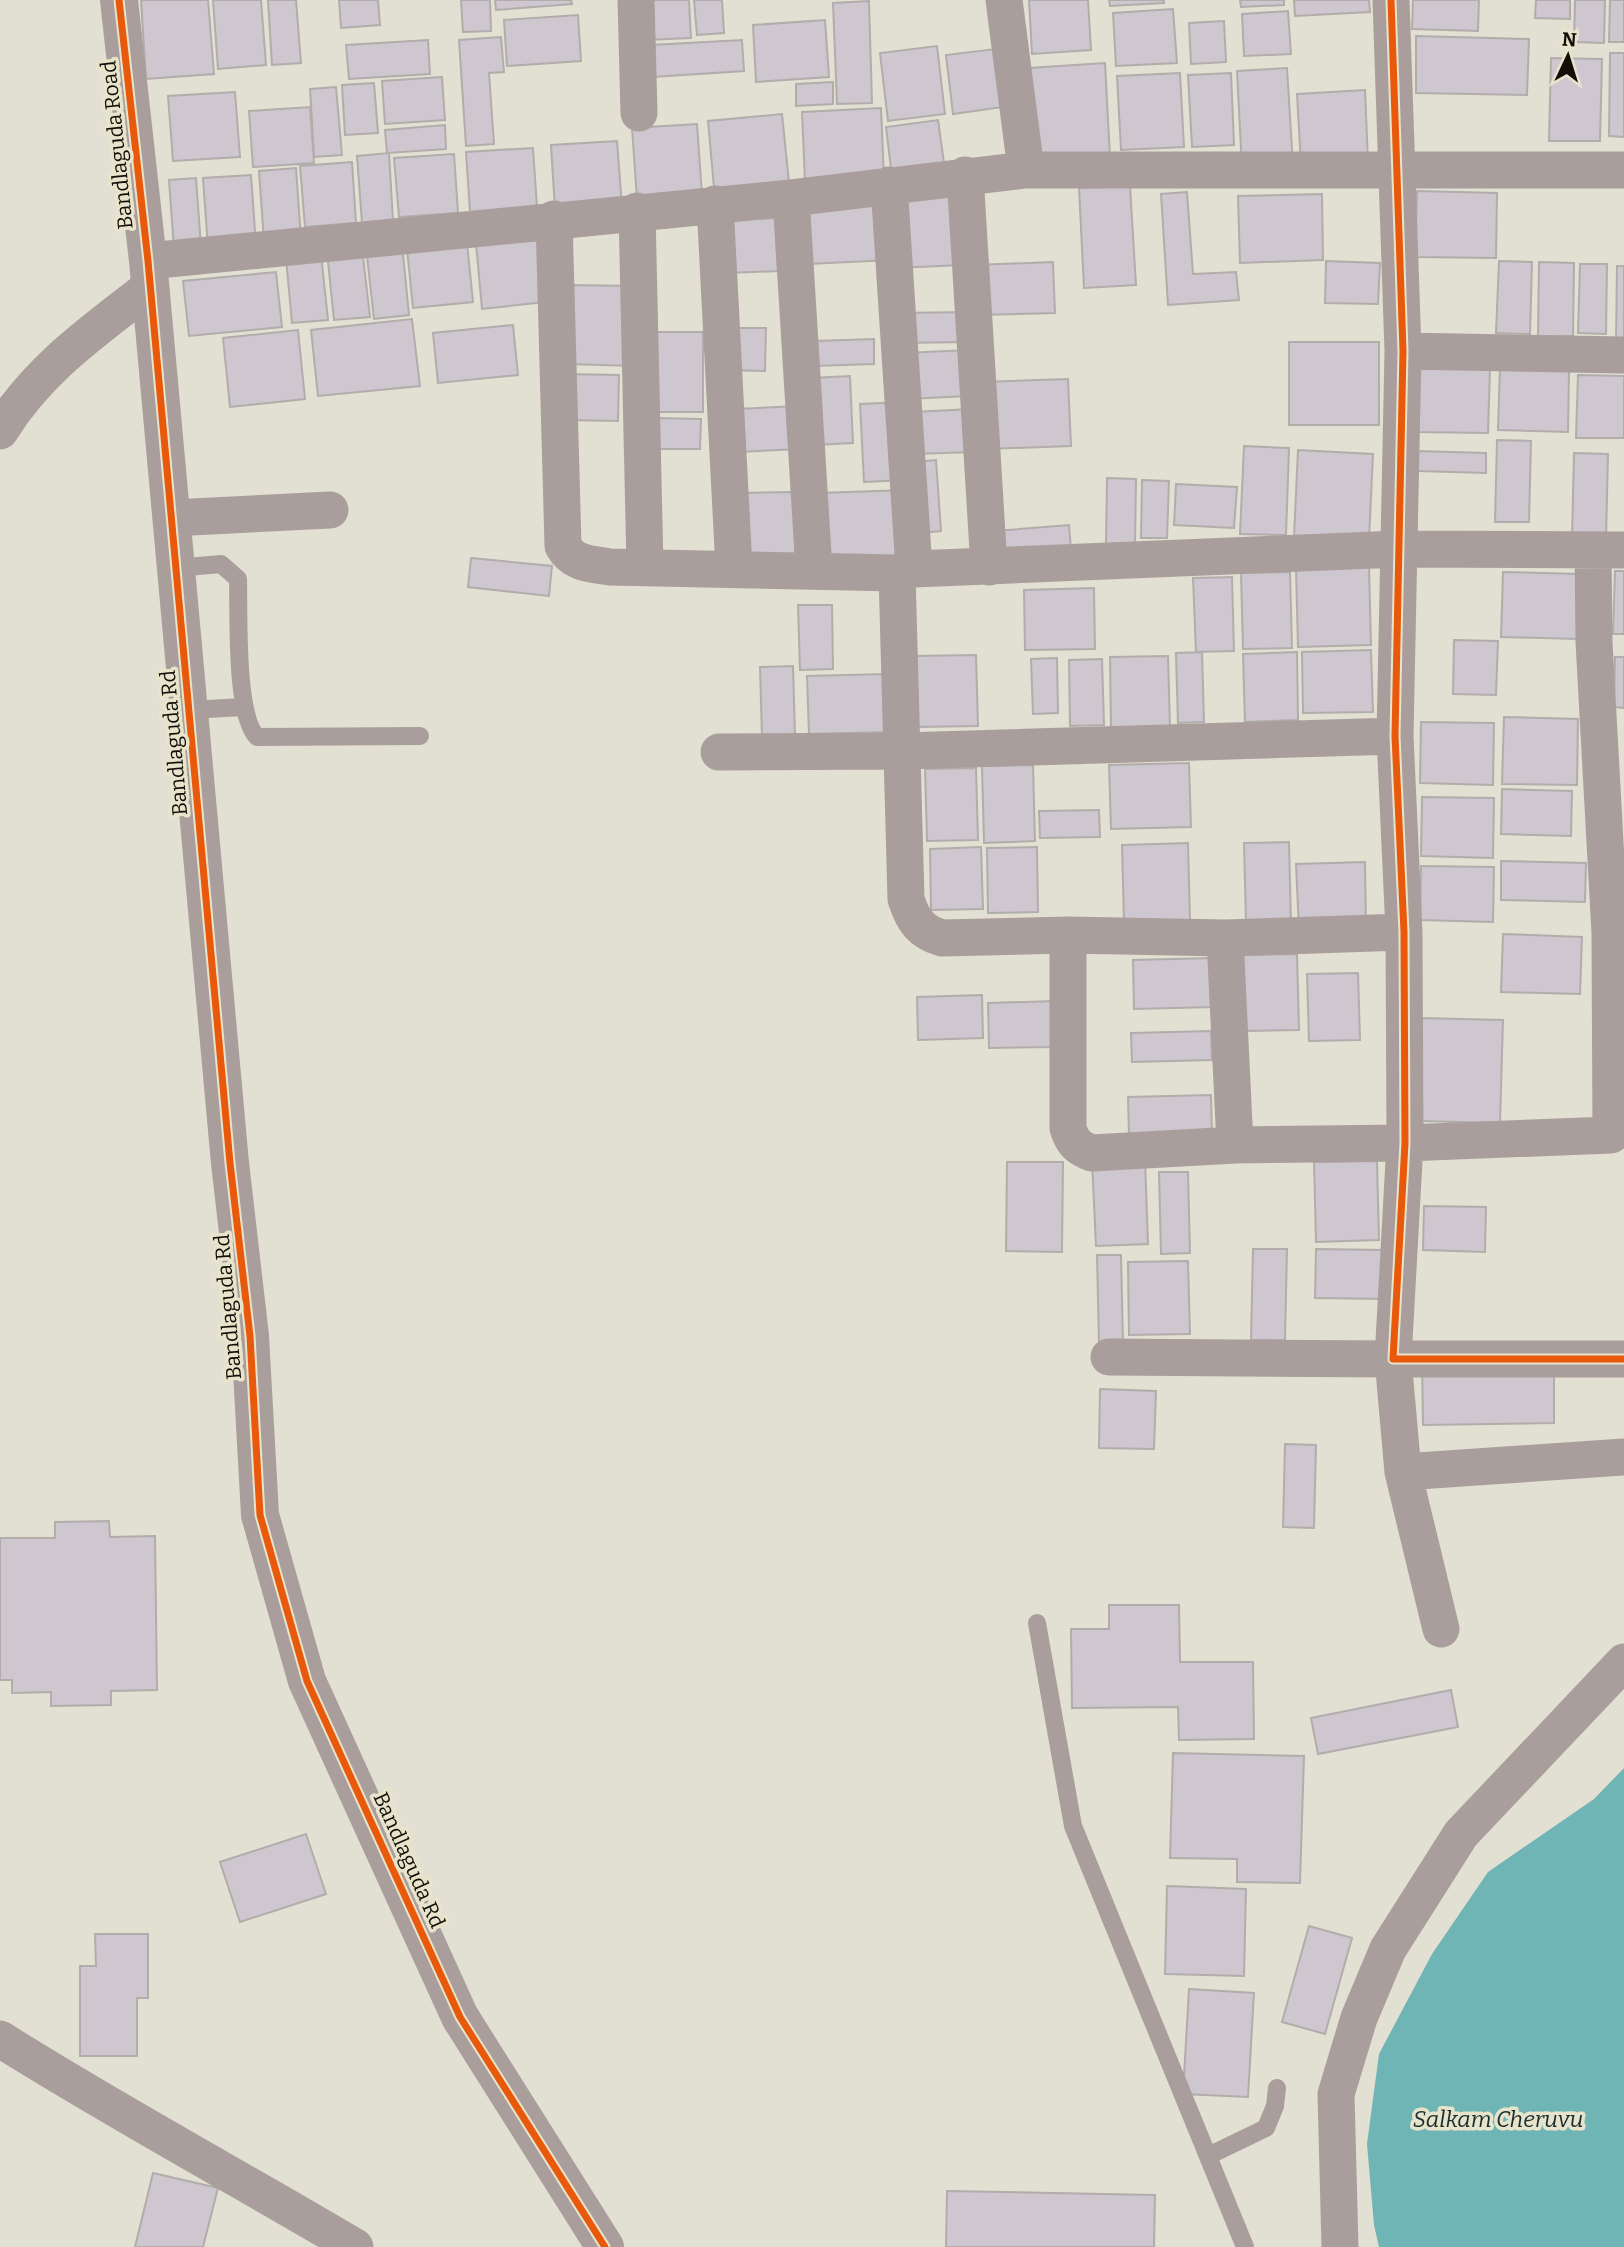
<svg xmlns="http://www.w3.org/2000/svg" width="1624" height="2247" viewBox="0 0 1624 2247" font-family="Bitter,serif">
  <style>
    .water { fill: #6fb5b5 }
    .building { fill: #cec7cf; stroke: #b0adab; stroke-width: 2 }
    .lines { fill: none; stroke-linecap: round; stroke-linejoin: round }
    .service { stroke: #aa9e9c; stroke-width: 18 }
    .minor { stroke: #aa9e9c; stroke-width: 37 }
    .tertiary { stroke: #aa9e9c; stroke-width: 38 }
    .cycleway-casing { stroke: #e8e4cc; stroke-width: 11 }
    .cycleway { stroke: #e8590c; stroke-width: 7 }
    .labels { text-anchor: middle; stroke-width: 7; stroke-linejoin: round; paint-order: stroke }
    .street-label { font-size: 21px; fill: #110f08; stroke: #e8e4cc }
    .water-label { font-size: 23px; font-style: italic; fill: #182f31; stroke: #e8e4cc }
  </style>
  <rect width="100%" height="100%" fill="#e2e0d2"/>
  <path class="water" d="M1624,1768V2247H1379L1374,2225L1367,2144L1379,2054L1432,1954L1488,1872L1594,1799Z"/>
  <path class="building" d="M141,0H208L214,74L146,79Z
    M213,0H261L266,65L218,69Z
    M268,0H296L301,63L272,65Z
    M339,0H378L380,25L341,28Z
    M461,0H490L491,31L463,32Z
    M495,0H571L572,4L496,10Z
    M644,0H689L691,38L646,40Z
    M694,0H722L724,33L697,35Z
    M1029,0H1088L1091,50L1032,54Z
    M1109,0H1164V3L1110,6Z
    M1240,0H1284V5L1241,7Z
    M1294,0H1369L1370,12L1295,16Z
    M1413,0H1479L1478,31L1412,29Z
    M1536,0H1570V19L1535,18Z
    M1575,0H1605L1604,43L1574,42Z
    M1610,0H1624V42H1609Z
    M869,1L872,103L837,104L833,3Z
    M1173,9L1177,63L1116,66L1113,13Z
    M1288,11L1291,54L1244,56L1242,14Z
    M578,15L581,61L507,66L504,20Z
    M825,20L829,77L756,82L753,25Z
    M1224,21L1226,62L1191,64L1189,23Z
    M1416,36L1529,39L1527,95L1416,93Z
    M501,37L504,72L489,73L494,144L466,146L459,40Z
    M428,40L430,74L349,79L346,45Z
    M742,40L744,71L653,77L651,45Z
    M937,46L945,114L888,121L880,53Z
    M995,49L1003,107L953,114L946,55Z
    M1610,53H1624V137L1609,136Z
    M1551,58L1602,59L1600,141H1549Z
    M1105,63L1110,158L1034,161L1029,68Z
    M1287,68L1293,165L1242,168L1237,71Z
    M1180,73L1184,147L1121,150L1117,76Z
    M1231,73L1234,145L1192,147L1188,75Z
    M442,77L445,120L385,124L382,81Z
    M833,82V104L796,106V84Z
    M374,83L378,133L345,135L342,85Z
    M336,87L342,155L314,157L310,89Z
    M1365,90L1368,161L1301,164L1297,94Z
    M235,92L240,157L173,161L168,96Z
    M310,107L314,163L253,167L249,111Z
    M881,108L884,177L805,181L802,112Z
    M782,114L790,192L715,199L708,121Z
    M938,120L945,170L892,177L886,127Z
    M697,124L702,195L637,199L632,128Z
    M445,125L446,149L387,153L385,130Z
    M617,141L622,206L555,210L551,145Z
    M533,148L537,207L470,212L466,152Z
    M389,153L393,221L362,223L357,156Z
    M454,154L458,213L399,217L394,158Z
    M352,162L356,223L305,227L300,166Z
    M296,168L301,239L264,241L259,171Z
    M251,175L256,245L208,248L203,178Z
    M196,178L201,247L174,249L169,180Z
    M1130,186L1136,285L1084,288L1079,188Z
    M957,188L961,265L897,268L893,191Z
    M1417,191L1497,193L1496,258L1415,257Z
    M1187,192L1193,274L1236,272L1239,300L1168,305L1161,194Z
    M886,193L890,260L809,264L805,198Z
    M1322,194L1323,260L1240,263L1238,196Z
    M775,218L778,271L728,273L726,220Z
    M546,226L554,301L482,309L475,232Z
    M466,233L473,302L413,308L406,239Z
    M402,244L409,315L374,319L366,247Z
    M362,248L370,317L334,320L327,252Z
    M321,254L328,320L292,323L286,258Z
    M1326,261L1380,263L1378,304L1325,303Z
    M1499,261L1532,262L1530,334L1496,333Z
    M1053,262L1055,313L977,315L976,265Z
    M1539,262L1574,263L1573,336H1538Z
    M1580,264H1607L1606,334L1578,333Z
    M1617,266H1624V343L1616,342Z
    M276,272L282,327L189,336L183,281Z
    M567,285L636,286L634,366L566,364Z
    M968,312V342L900,343V313Z
    M412,319L420,386L318,396L311,330Z
    M513,325L518,375L438,383L433,333Z
    M729,328H766L765,371L728,370Z
    M298,330L305,399L230,407L223,338Z
    M647,332H703V412H647Z
    M874,339V364L815,366L814,341Z
    M1289,342H1379V425H1289Z
    M968,350L969,396L907,399L905,353Z
    M1415,366L1490,368L1488,433L1414,432Z
    M1500,368L1569,370L1568,432L1498,430Z
    M567,374L619,375L618,421L566,420Z
    M1578,375L1624,376V438H1576Z
    M850,376L853,443L815,445L812,378Z
    M1068,379L1071,446L986,449L983,382Z
    M902,402L906,480L864,482L860,404Z
    M798,406L800,449L738,452L736,409Z
    M971,409L973,452L915,454L913,412Z
    M655,418L701,419L700,449H655Z
    M1497,440L1531,441L1529,522H1495Z
    M1244,446L1289,448L1286,535L1240,534Z
    M1298,450L1373,454L1369,540L1294,537Z
    M1418,451L1486,453V473L1418,471Z
    M1574,453L1608,454L1606,539L1572,538Z
    M936,460L941,531L918,533L913,462Z
    M1107,478L1136,479L1135,545L1106,544Z
    M1142,480L1169,481L1167,538H1141Z
    M1176,484L1237,487L1234,528L1174,525Z
    M906,490L909,559L822,563L819,493Z
    M794,492L796,565L743,566L741,493Z
    M1069,525L1071,550L998,555L996,531Z
    M471,558L552,566L549,596L468,587Z
    M1369,566L1371,645L1298,647L1296,568Z
    M1615,571H1624V634H1613Z
    M1290,572L1292,648L1243,649L1241,573Z
    M1503,572L1579,574L1578,639L1501,637Z
    M1232,577L1234,651L1196,652L1193,578Z
    M1094,588L1095,649L1025,650L1024,590Z
    M798,605H832L833,669L800,670Z
    M1454,640L1498,641L1496,695L1453,694Z
    M1371,650L1373,712L1303,713L1302,652Z
    M1202,652L1204,722L1178,723L1176,653Z
    M1297,652L1298,720L1245,722L1243,654Z
    M976,655L978,726L916,727L914,656Z
    M1168,656L1170,729L1111,730L1110,657Z
    M1615,657H1624V708L1614,707Z
    M1057,658L1058,713L1033,714L1031,659Z
    M1102,659L1104,725L1070,726L1069,660Z
    M793,666L795,736L762,737L760,667Z
    M888,674L890,732L809,734L807,676Z
    M1504,717L1578,719L1577,785L1502,784Z
    M1421,722L1494,723L1493,785L1420,783Z
    M1189,763L1191,827L1111,829L1109,765Z
    M1033,765L1035,841L984,843L982,766Z
    M976,768L978,840L927,841L925,769Z
    M1502,789L1572,791L1571,836L1501,834Z
    M1422,797L1494,798L1493,858L1421,856Z
    M1099,810L1100,837L1040,838L1039,811Z
    M1289,842L1291,924L1246,923L1244,843Z
    M1188,843L1190,921L1124,922L1122,845Z
    M981,847L983,909L931,910L930,849Z
    M1037,847L1038,912L988,913L987,848Z
    M1501,861L1586,863L1585,902L1501,900Z
    M1365,862L1366,928L1299,930L1296,864Z
    M1421,866L1494,867L1493,922L1420,920Z
    M1503,934L1582,937L1580,994L1501,992Z
    M1297,954L1299,1030L1245,1031L1243,955Z
    M1212,958L1214,1007L1134,1009L1133,960Z
    M1358,973L1360,1040L1309,1041L1307,974Z
    M982,995L983,1038L918,1040L917,997Z
    M1054,1001L1055,1047L989,1048L988,1003Z
    M1422,1018L1503,1020L1500,1123L1419,1121Z
    M1211,1031L1212,1060L1132,1062L1131,1033Z
    M1211,1095L1212,1134L1129,1136L1128,1097Z
    M1145,1159L1148,1244L1096,1246L1092,1161Z
    M1377,1161L1379,1240L1316,1242L1314,1162Z
    M1007,1162H1063L1062,1252L1006,1251Z
    M1159,1172H1188L1190,1253L1161,1254Z
    M1424,1206L1486,1207L1485,1252L1423,1250Z
    M1253,1249H1287L1285,1340H1251Z
    M1316,1249L1386,1250L1385,1299L1315,1298Z
    M1097,1255H1121L1123,1343L1099,1344Z
    M1188,1261L1190,1334L1129,1335L1128,1262Z
    M1554,1359V1423L1423,1425L1422,1361Z
    M1100,1389L1156,1391L1154,1449L1099,1448Z
    M1285,1444L1316,1445L1314,1528L1283,1527Z
    M109,1521L110,1537L155,1536L157,1690L111,1691V1705L51,1706V1692L12,1693V1680H0V1538H55V1522Z
    M1109,1605H1179L1180,1662H1253L1254,1739L1179,1740L1178,1707L1072,1708L1071,1629H1109Z
    M1451,1690L1458,1727L1318,1754L1311,1718Z
    M1173,1753L1304,1756L1300,1883L1237,1882V1859L1170,1858Z
    M306,1834L326,1894L240,1922L220,1862Z
    M1167,1886L1246,1889L1244,1976L1165,1974Z
    M1309,1926L1352,1938L1325,2034L1282,2022Z
    M95,1934H148V1998H137V2056H80V1966H96Z
    M1189,1989L1254,1993L1248,2097L1183,2094Z
    M153,2173L218,2188L203,2247H135Z
    M947,2191L1155,2195L1154,2247H946Z"/>
  <g class="lines">
    <path class="service" d="M176,568L221,564L238,579C239,614 235,715 257,737L420,736
      M189,710L243,707
      M1037,1623L1073,1826L1245,2247
      M1208,2156L1266,2128L1275,2106L1277,2088"/>
    <path class="minor" d="M636,0L639,113
      M1004,0L1026,170
      M1391,0L1403,351L1395,736L1404,932L1405,1143L1393,1359H1624
      M965,175L989,567
      M889,185L914,569
      M791,198L814,570
      M715,204L734,569
      M637,211L645,567
      M554,219L563,546C573,564 591,564 610,567L897,573L914,569L1399,549L1624,550
      M148,261L791,198L1026,170H1624
      M1403,351L1624,355
      M0,431C39,368 93,332 150,287
      M172,518L330,510
      M897,573L906,899C913,921 921,932 942,938L1068,935L1225,938L1404,932
      M719,752L904,751L1395,736
      M1068,935V1128C1072,1142 1078,1148 1092,1153L1235,1145L1225,938
      M1235,1145L1405,1143L1611,1135L1610,933L1594,642L1593,551
      M1109,1357L1393,1359L1403,1472L1441,1629
      M1403,1472L1624,1457
      M0,2039C116,2112 237,2177 355,2247
      M1340,2247L1336,2094L1359,2018L1388,1949L1461,1834L1624,1662"/>
    <path class="tertiary" d="M119,0L148,261L230,1163L250,1336L260,1515L307,1681L460,2017L605,2247"/>
    <g class="cycleway-casing">
      <path id="cycleway" d="M119,0L148,261L230,1163L250,1336L260,1515L307,1681L460,2017L605,2247
        M1391,0L1403,351L1395,736L1404,932L1405,1143L1393,1359H1624"/>
    </g>
    <use href="#cycleway" class="cycleway"/>
  </g>
  <g class="labels">
    <g class="street-label">
      <text transform="translate(117 145) rotate(-96)" y="7">Bandlaguda Road</text>
      <text transform="translate(174 743) rotate(-95)" y="7">Bandlaguda Rd</text>
      <text transform="translate(228 1307) rotate(-95)" y="7">Bandlaguda Rd</text>
      <text transform="translate(409 1860) rotate(66)" y="7">Bandlaguda Rd</text>
    </g>
    <g class="water-label">
      <text x="1498" y="2127">Salkam Cheruvu</text>
    </g>
  </g>
  <g transform="translate(1568 56) rotate(4)" stroke="#e8e4cc" stroke-width="5" paint-order="stroke">
  <path d="M0-5L12 26L0 18L-12 26Z" fill="#110f08"/>
  <text y="-10" font-size="19" font-weight="bold" text-anchor="middle" fill="#110f08">N</text>
  </g>
</svg>
